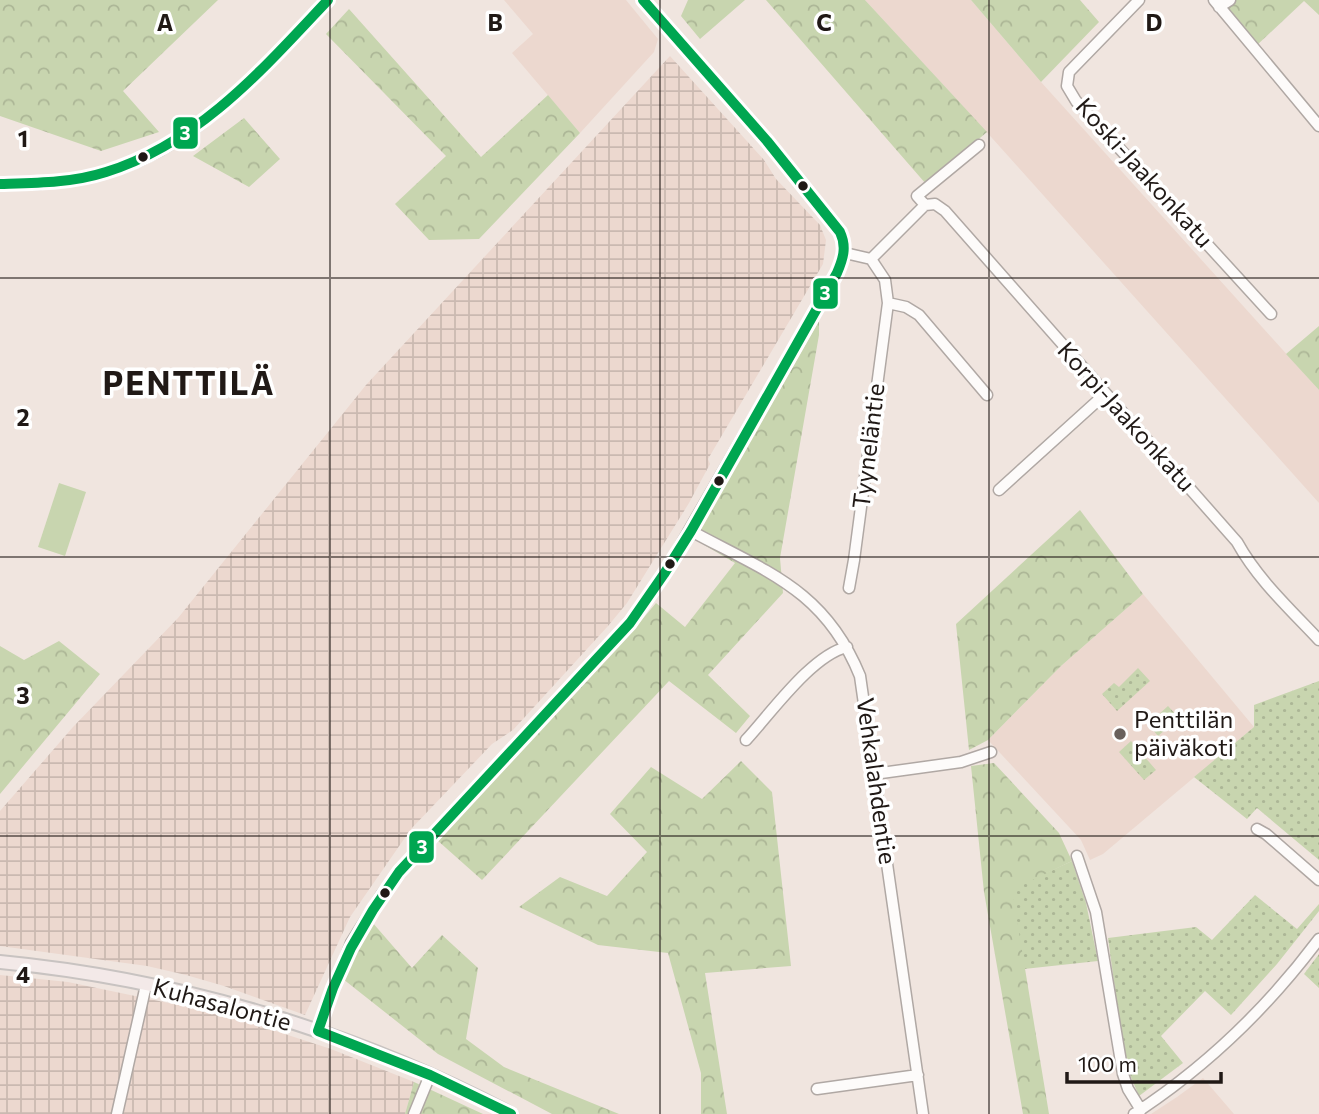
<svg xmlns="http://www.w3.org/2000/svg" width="1319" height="1114" viewBox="0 0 1319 1114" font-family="Commissioner,sans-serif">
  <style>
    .built { fill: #ecd8cf }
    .industrial { fill: url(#industrial-grid) }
    .grass { fill: url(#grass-dots) }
    .forest { fill: url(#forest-crowns) }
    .garden { fill: #c8d5af }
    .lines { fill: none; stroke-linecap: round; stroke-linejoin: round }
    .minor-casing { stroke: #b0a8a4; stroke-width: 13 }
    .major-casing { stroke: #c8c3c1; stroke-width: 16 }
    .minor { stroke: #fdfbfa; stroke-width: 10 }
    .major { stroke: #f3e9e8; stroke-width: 12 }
    .bus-1-casing { stroke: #fff; stroke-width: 16 }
    .bus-1 { stroke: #00a651; stroke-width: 10 }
    .grid { fill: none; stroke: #201916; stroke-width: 2; stroke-opacity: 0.55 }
    .bus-dot { fill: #201916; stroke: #fff; stroke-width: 2.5 }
    .poi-dot { fill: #69605c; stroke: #fff; stroke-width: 2.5 }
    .labels { text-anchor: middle; stroke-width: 7; stroke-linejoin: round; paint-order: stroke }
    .street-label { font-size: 24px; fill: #201916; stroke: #fff }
    .poi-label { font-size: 24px; fill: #201916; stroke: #fff; text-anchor: start }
    .district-label { font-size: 32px; font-weight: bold; letter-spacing: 2px; fill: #201916; stroke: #fff }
    .grid-label { font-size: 23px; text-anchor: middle; font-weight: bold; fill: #201916; stroke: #fff; stroke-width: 7; stroke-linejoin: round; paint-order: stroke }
    .line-badge { stroke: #fff; stroke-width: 2.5 }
    .badge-label { font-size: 19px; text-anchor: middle; font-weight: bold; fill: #fff }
  </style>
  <defs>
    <pattern id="industrial-grid" width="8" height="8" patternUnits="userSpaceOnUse" patternTransform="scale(1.75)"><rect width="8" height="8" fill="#ecd8cf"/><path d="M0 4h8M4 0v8" fill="none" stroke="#cab9b1"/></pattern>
    <pattern id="grass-dots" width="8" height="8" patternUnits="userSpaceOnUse" patternTransform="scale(1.75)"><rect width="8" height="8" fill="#c8d5af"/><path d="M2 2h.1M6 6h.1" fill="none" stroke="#acb696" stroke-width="1.8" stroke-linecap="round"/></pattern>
    <pattern id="forest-crowns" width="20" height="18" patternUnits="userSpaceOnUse" patternTransform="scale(1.75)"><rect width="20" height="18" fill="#c8d5af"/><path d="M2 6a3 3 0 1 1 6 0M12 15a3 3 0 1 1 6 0" fill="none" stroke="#acb696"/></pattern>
  </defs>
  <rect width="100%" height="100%" fill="#f0e5df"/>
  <path class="built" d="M504,0H626L658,39L654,52L580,133L512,53L533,34Z
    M865,0H971L1041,82L1319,390V503L992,138Z
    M1143,594L1254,727L1103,854L1090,860L1081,840L988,740L1061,666Z
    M1203,1078L1234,1114H1151L1177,1097Z"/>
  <path class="industrial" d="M670,56L764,160L776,179L820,225L826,240L823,264L708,459L710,464L689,503L627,603L608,626L513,730L492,744L411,829L350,917L305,1015L224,986L186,975L147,966L0,946V811L73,727L178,618L366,385Z
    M0,975L68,982L226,1015L331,1049L414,1082L405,1114H0Z"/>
  <path class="grass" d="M1138,668L1150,681L1117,711L1102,694L1114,683L1119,687Z
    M1319,681V860L1257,808L1247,819L1194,777L1254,727V705Z
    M1168,706L1179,718L1158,736L1148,724Z
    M1131,741L1156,770L1144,780L1119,752Z
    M1072,861L1086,903L1098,961L1024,969L1011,889Z
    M1255,895L1297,929L1319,904V911L1277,964L1231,1015L1205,991L1161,1036L1183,1063L1139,1096L1125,1063L1108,938L1196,927L1212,940Z
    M1319,954V988L1304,974Z"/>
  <path class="forest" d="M0,0H218L123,91L159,132L101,151L0,116Z
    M688,0H745L700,39L681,16Z
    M766,0H865L987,132L926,184Z
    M971,0H1080L1099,22L1041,82Z
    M1217,0H1319V15L1304,1L1256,46Z
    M349,9L481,157L548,95L580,133L479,239L429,240L395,204L446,156L326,34Z
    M244,118L280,159L249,187L193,156Z
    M819,321V335L780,558L783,593L708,675L750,716L736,733L669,681L482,880L437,840L635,628L656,603L685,627L735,563L694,539Z
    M1319,326V390L1286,354Z
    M1080,510L1143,594L1061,666L988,740L969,750L956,624Z
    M59,641L100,674L0,794V646L24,660Z
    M741,761L772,792L791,966L705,973L727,1114H701V1073L668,953L598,945L519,907L560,877L607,896L647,852L610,814L651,767L702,799Z
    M994,763L1059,833L1072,861L1012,890L1049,1114H1023L984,892L971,766Z
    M372,922L412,968L442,935L478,968L466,1039L504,1067L619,1114H552L438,1054L343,979L356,947Z
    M414,1082L483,1114H405Z"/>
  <path class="garden" d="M59,483L86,492L65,556L38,547Z"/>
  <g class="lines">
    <g class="minor-casing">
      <path id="minor" d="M1139,0L1069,72L1067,86L1076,101L1271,314
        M1214,0L1319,126
        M1219,7L1230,0
        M0,184C159,191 229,106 328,0
        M925,205L935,204L945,211L1237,542C1258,580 1290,609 1319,640
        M925,205L917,196L979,145
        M845,253L871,259L925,205
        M871,259L885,280L888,303L906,307L919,315L987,395
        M999,490L1105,394
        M691,531C767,572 825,590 860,676L923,1114
        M849,588L854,560L888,303
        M746,740C771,713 812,655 847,647
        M874,774L961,762L991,752
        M1257,829L1266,834L1319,880
        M1077,856L1096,912L1123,1074L1128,1089L1141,1110
        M318,1031L351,943L382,894L418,851L630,623L664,574L837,273C843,258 849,246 840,232L767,141L643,0
        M817,1089L918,1075
        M117,1114L146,985
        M414,1114L430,1075
        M1134,1114C1206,1067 1268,1007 1319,939"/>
    </g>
    <g class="major-casing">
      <path id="major" d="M0,962C177,979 354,1031 511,1114"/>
    </g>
    <use href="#minor" class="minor"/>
    <use href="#major" class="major"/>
    <g class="bus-1-casing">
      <path id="bus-1" d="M0,184C35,183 72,183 106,172C199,143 263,69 328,0
        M511,1114L430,1075L318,1031L333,988L351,948L373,910L399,872L630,623L664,574L691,531L837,273C843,259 847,247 840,232L767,141L643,0"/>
    </g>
    <use href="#bus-1" class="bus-1"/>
  </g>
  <path class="grid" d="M330,0V1114M660,0V1114M989,0V1114M0,278H1319M0,557H1319M0,836H1319"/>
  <g class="bus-dot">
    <circle cx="143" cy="157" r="6"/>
    <circle cx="803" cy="186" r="6"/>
    <circle cx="719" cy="481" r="6"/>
    <circle cx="670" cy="564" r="6"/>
    <circle cx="385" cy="893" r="6"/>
  </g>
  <circle class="poi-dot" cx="1120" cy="734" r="7"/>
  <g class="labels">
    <g class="street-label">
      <text transform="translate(1144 173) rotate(48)" y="8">Koski-Jaakonkatu</text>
      <text transform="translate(1126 417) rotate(48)" y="8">Korpi-Jaakonkatu</text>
      <text transform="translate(869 446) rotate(-83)" y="8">Tyyneläntie</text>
      <text transform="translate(876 781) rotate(82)" y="8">Vehkalahdentie</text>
      <text transform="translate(222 1005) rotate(15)" y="8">Kuhasalontie</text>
    </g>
    <g class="poi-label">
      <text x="1134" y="728">Penttilän<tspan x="1134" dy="28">päiväkoti</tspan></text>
    </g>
    <g class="district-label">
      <text x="189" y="395">PENTTILÄ</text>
    </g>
  </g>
  <g class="grid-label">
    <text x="165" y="31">A</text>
    <text x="495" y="31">B</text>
    <text x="824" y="31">C</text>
    <text x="1154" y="31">D</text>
    <text x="23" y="147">1</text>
    <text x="23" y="426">2</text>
    <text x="23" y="704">3</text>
    <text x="23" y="983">4</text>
  </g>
  <g class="line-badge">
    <rect x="172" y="116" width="27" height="34" rx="7" fill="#00a651"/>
    <rect x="812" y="277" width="27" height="33" rx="7" fill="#00a651"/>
    <rect x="408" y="830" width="27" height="34" rx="7" fill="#00a651"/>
  </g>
  <g class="badge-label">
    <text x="185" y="140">3</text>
    <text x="825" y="300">3</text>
    <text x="422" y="854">3</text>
  </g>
  <path d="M1067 1072v10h154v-10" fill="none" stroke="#201916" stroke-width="3.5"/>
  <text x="1078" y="1072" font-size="21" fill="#201916" stroke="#ffffff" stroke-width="5" paint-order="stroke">100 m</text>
</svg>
